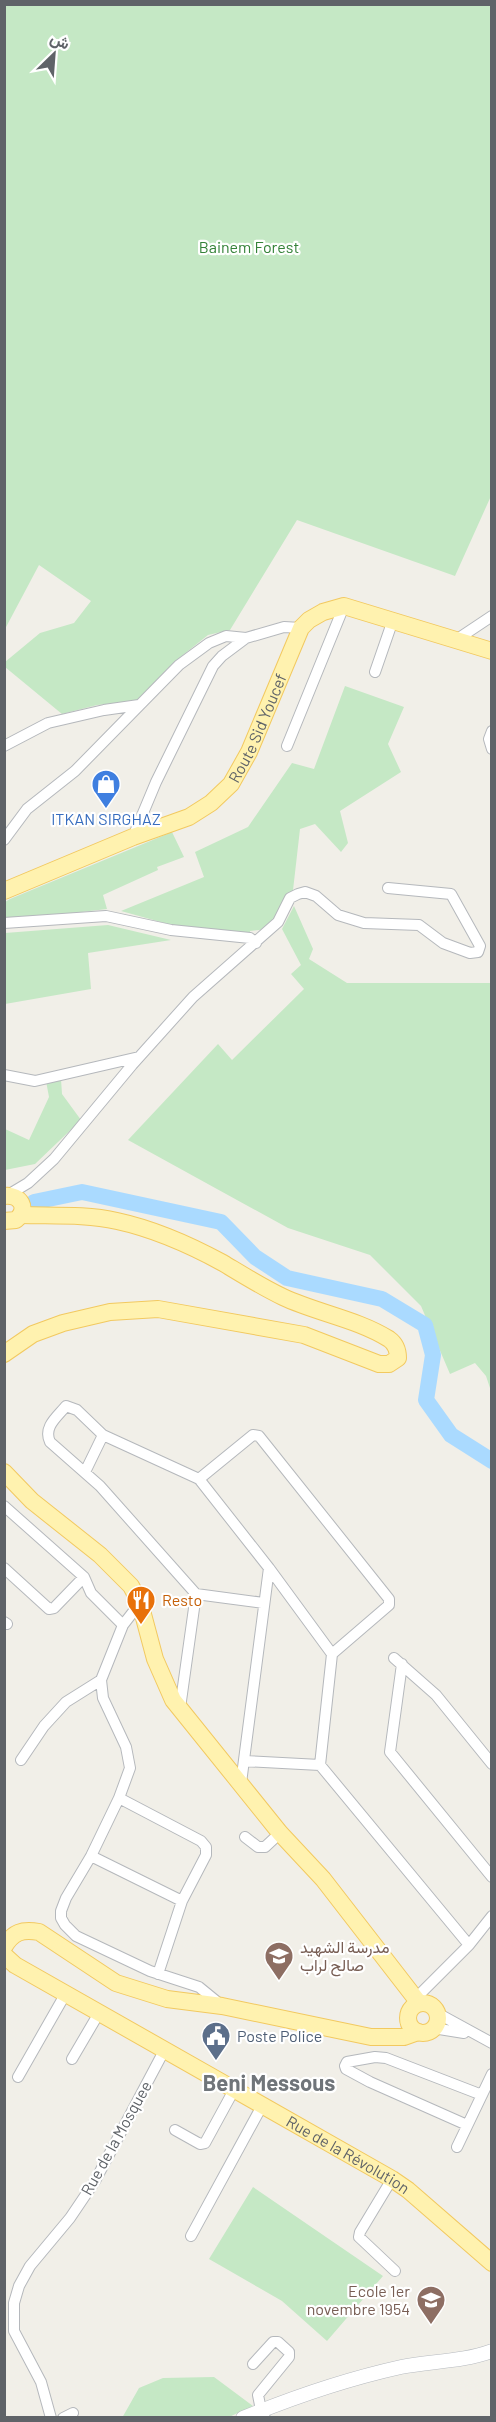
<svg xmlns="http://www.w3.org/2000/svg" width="496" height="2422" viewBox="0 0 496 2422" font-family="Barlow,Vazirmatn,sans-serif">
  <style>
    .green { fill: #c5e8c5 }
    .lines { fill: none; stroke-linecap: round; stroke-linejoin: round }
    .river { stroke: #aadaff; stroke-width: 16 }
    .street-casing { stroke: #b5b8bc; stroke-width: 12 }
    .secondary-casing { stroke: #b6babf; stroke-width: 15 }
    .primary-casing { stroke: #f2c960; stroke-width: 18 }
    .street { stroke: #fff; stroke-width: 10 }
    .secondary { stroke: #fff; stroke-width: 14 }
    .primary { stroke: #fff2af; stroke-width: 16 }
    .labels { text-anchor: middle; stroke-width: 4.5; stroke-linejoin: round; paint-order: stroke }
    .park-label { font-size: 16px; fill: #348238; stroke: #fff }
    .street-label { font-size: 16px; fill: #5f6368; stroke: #fff }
    .shop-label { font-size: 16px; fill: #366cbe; stroke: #fff }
    .food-label { font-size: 16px; fill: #c56008; stroke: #fff; text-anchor: start }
    .education-label { font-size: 16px; fill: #785e54; stroke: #fff; text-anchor: start }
    .service-label { font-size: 16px; fill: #4e5e75; stroke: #fff; text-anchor: start }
    .district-label { font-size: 22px; font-weight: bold; fill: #70757a; stroke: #fff }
  </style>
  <rect width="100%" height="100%" fill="#f1efe8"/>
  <path class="green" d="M5,5H491V496L455,576L297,520L230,630L208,635L173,663L137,701L97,705L62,714L5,667V662L40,633L74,623L91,601L39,565L5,629Z
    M345,686L404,707L388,744L401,772L340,811L348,843L341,852L315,824L300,829L292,899L269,929L250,931V936L175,926L121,911L204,877L195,852L248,827L292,763L314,769Z
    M172,832L184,857L157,867L158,870L103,895L107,909L5,921V902L10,899Z
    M294,906L313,949L309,959L347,983H491V1391L486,1376L475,1363L450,1374L421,1306L370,1255L288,1228L128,1140L218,1044L232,1060L304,989L291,974L301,965L282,929Z
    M108,925L171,940L88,953L91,989L5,1004V933Z
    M61,1079L62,1094L81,1120L35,1164L5,1170V1129L29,1140L49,1097L46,1081Z
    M253,2187L383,2276L327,2341L282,2301L209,2259Z
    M214,2377L253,2406L229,2417L122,2418L139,2388L163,2378Z"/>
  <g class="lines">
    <path class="river" d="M34,1202L82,1192L221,1222L255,1257L287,1278L382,1299L425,1325L433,1355L426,1400L451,1435L492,1461"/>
    <g class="street-casing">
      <path id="street" d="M456,640L492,616
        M375,672L393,620
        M492,731L489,739L492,749
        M4,746L48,723L104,710L139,705
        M287,746L344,606
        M133,837L156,782L213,666L222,656L246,638
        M4,840L27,809L75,771L179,665L209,643L226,636L246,638L284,627L301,628
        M4,923L106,916L171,930L250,938L256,943
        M4,1075L35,1081L139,1057
        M8,1195L28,1183L54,1159L132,1065L193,997L278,922L290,898L298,894L305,892L316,896L338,915L364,923L419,925L443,943L470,953L478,952L480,946L451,894L388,888
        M85,1472L103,1435
        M199,1479L253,1435L259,1436L389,1599V1605L332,1654L320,1765L469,1945
        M4,1506L84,1577L91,1593L123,1625
        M4,1568L49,1609L54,1608L84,1577
        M196,1594L264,1603
        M140,1603L123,1625L101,1680L103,1698L126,1747L130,1768L119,1798L91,1856L66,1898L61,1911V1918L65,1925L76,1936L150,1971L199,1987L221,2005
        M4,1622L7,1624
        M394,1658L436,1695L492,1764
        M402,1664L390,1752L492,1877
        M180,1708L196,1594L100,1486L50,1442C43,1427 57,1417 66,1406L77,1410L103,1435L199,1479L269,1568L332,1654
        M21,1760L44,1726L66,1702L101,1680
        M244,1761L320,1765
        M241,1783L269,1568
        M119,1798L201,1841L206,1847V1855L182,1901L158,1974
        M245,1837L258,1847H265L280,1833
        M91,1856L182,1901
        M415,1999L469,1945L492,1916
        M437,2013L492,2043
        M433,2028L464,2033
        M72,2059L99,2013
        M18,2077L66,1993
        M467,2125L370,2082L346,2069L345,2066L347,2062L375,2057L386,2058L482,2095
        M175,2130L200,2144L205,2143L235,2088
        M457,2147L492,2074
        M392,2179L360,2232L359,2237L395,2271
        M191,2236L263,2104
        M253,2364L273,2342H278L289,2352V2357L258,2395L261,2410L265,2418
        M51,2418L41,2382L14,2331V2303L19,2286L30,2266L70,2218L95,2181L165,2049
        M63,2418L73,2413"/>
    </g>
    <g class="secondary-casing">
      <path id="secondary" d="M243,2418C294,2397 347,2379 401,2367C431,2361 462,2362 492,2351"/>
    </g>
    <g class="primary-casing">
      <g id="primary">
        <path id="s1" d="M4,891L133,837L189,817L211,803L231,784L249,752L301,628L309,620L323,612L344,606L492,651"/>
        <path d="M4,1196C21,1194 29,1209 16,1220L4,1221"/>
        <path d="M4,1354L33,1334L63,1323L110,1312L158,1309L304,1335L379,1364H389L398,1358C398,1350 396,1344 389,1339C357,1319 317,1313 283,1297C262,1287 243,1275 223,1263C190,1245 154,1229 117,1221C86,1214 53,1216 21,1215"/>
        <path d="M4,1472L32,1501L100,1555L131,1586L140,1603L155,1659L173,1700L280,1833L323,1879L419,2003"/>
        <path d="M4,1947C13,1932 22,1929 39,1932L116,1983L167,1999L222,2006L371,2037H404L418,2032"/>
        <path id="s2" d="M4,1955L15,1965L392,2179L408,2190L492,2263"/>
        <circle cx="423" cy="2018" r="15"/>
      </g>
    </g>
    <use href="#street" class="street"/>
    <use href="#secondary" class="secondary"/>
    <use href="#primary" class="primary"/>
  </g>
  <defs>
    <g id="shop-pin" transform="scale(1.5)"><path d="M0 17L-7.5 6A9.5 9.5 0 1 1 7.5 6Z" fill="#3f7fe0" stroke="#fff"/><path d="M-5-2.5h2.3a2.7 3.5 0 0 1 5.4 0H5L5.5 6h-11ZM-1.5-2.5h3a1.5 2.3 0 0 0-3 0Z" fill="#fff"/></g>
    <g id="restaurant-pin" transform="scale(1.5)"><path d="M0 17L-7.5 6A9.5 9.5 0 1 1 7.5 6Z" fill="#e8710a" stroke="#fff"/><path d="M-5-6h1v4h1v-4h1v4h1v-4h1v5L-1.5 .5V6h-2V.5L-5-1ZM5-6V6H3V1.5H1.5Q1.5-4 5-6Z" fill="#fff"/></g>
    <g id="school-pin" transform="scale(1.5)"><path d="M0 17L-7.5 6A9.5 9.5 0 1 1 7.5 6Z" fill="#8d6e63" stroke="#fff"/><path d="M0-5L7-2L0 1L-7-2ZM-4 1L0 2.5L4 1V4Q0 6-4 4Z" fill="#fff"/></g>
    <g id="civic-pin" transform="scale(1.5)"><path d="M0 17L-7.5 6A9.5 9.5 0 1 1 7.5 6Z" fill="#5c6f8a" stroke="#fff"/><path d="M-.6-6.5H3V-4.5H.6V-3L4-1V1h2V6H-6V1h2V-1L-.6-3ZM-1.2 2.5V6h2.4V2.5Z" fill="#fff"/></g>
  </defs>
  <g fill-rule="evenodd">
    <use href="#shop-pin" x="106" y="784"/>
    <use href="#restaurant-pin" x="141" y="1600"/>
    <use href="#school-pin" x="279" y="1956"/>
    <use href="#civic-pin" x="216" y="2036"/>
    <use href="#school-pin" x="431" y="2300"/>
  </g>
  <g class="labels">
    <g class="park-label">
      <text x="249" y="253">Bainem Forest</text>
    </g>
    <g class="street-label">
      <text dy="6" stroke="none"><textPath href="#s1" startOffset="315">Route Sid Youcef</textPath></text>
      <text transform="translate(116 2138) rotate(-61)" y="6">Rue de la Mosquee</text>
      <text dy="6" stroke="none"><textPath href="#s2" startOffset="398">Rue de la Révolution</textPath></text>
    </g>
    <g class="shop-label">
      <text x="106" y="825">ITKAN SIRGHAZ</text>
    </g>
    <g class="food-label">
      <text x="162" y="1606">Resto</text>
    </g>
    <g class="education-label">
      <text x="300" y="1953">مدرسة الشهيد<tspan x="300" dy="18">صالح لراب</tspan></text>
      <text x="410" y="2297" text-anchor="end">Ecole 1er<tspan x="410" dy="18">novembre 1954</tspan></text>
    </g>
    <g class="service-label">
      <text x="237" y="2042">Poste Police</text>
    </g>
    <g class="district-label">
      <text x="269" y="2091">Beni Messous</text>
    </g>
  </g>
  <rect width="496" height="2422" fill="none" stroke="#5f6368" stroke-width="12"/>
  <g transform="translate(54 54) rotate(25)" stroke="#ffffff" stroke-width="4.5" paint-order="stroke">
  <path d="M0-4.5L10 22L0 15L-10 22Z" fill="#5f6368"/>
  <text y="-9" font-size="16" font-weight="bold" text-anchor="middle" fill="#5f6368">ش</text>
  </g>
</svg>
